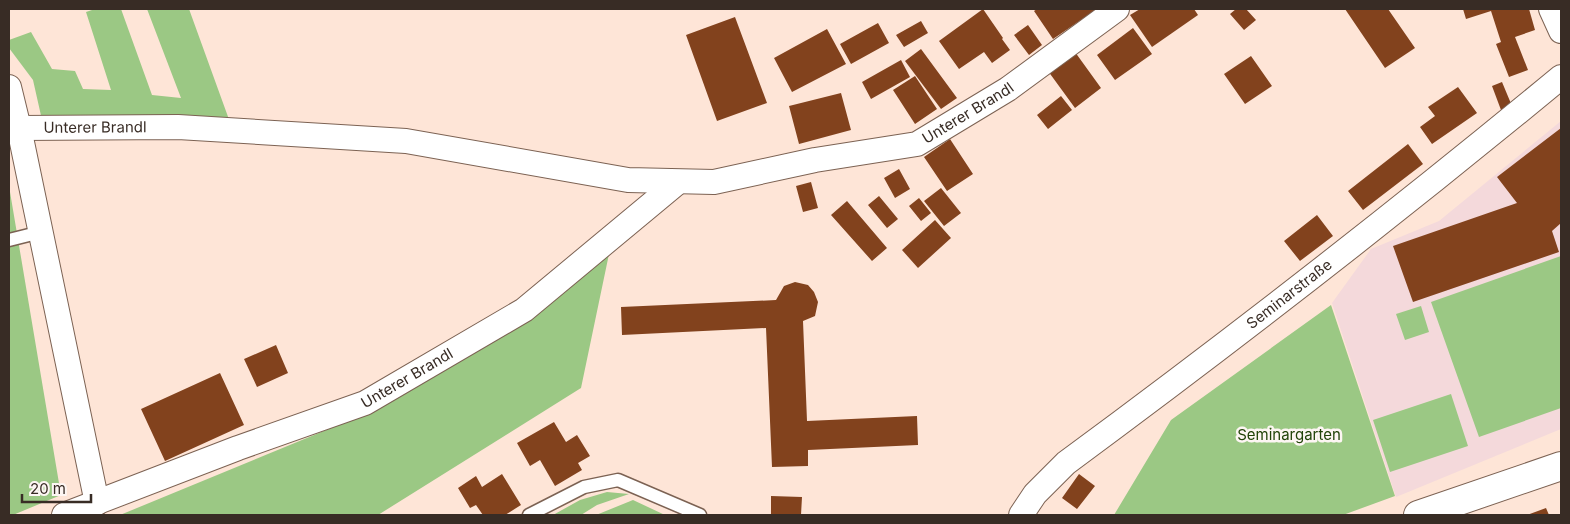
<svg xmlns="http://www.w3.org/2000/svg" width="1570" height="524" viewBox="0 0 1570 524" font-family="Inter,sans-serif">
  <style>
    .education { fill: #f4d9db }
    .green { fill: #9bc884 }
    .building { fill: #82421d }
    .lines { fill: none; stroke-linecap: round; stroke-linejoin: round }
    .service-casing { stroke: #7c6253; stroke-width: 15 }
    .minor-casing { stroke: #7c6253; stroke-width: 26 }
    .secondary-casing { stroke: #7c6253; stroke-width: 30 }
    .service { stroke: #fff; stroke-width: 12 }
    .minor { stroke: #fff; stroke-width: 24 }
    .secondary { stroke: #fff; stroke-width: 28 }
    .labels { text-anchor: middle; stroke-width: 5; stroke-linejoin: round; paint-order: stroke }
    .street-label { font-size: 15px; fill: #382c25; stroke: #fdf6f3 }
    .park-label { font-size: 15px; fill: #214308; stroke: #fdf6f3 }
  </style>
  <rect width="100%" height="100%" fill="#fee5d7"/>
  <path class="education" d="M1561,121V429L1396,497L1332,303L1371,249L1439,221Z"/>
  <path class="green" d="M95,9H121L152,95L181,98L147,9H189L231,125L42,120L33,80L9,48V40L31,32L52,69L75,71L83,89L111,90L86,12Z
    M9,186L61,495L13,515H9Z
    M609,254L581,388L378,515H120L370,412Z
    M1561,256V408L1479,437L1431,302Z
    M1331,305L1395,496L1343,515H1114L1171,420Z
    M1421,306L1429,332L1405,340L1396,314Z
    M1451,394L1468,446L1390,472L1373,420Z
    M607,492L629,494L597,505L581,515H553L580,500Z
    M633,500L665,515H596L601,513Z"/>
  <path class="building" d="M983,9L1003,38L1002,39L1010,50L992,63L984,52L959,69L939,41Z
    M1037,9H1097L1053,39L1034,11Z
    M1140,9H1194L1198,15L1152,47L1130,15Z
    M1236,9H1246L1256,20L1244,30L1230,14Z
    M1345,9H1388L1415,48L1385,68Z
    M1463,9H1529L1535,30L1515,37L1528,70L1509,77L1496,44L1501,42L1491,11L1466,19Z
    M735,17L767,103L717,121L686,35Z
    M921,21L928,33L904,47L896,35Z
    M878,23L889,43L851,64L840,44Z
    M1028,25L1042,45L1029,55L1014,35Z
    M1133,28L1152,54L1115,80L1097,55Z
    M827,29L846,64L792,92L774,58Z
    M921,49L957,98L941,109L905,61Z
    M1075,52L1101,88L1075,108L1048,71Z
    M1251,56L1272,86L1245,104L1224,74Z
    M901,60L910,77L871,99L862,82Z
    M915,76L937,109L915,124L893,90Z
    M1502,82L1512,106L1501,110L1492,86Z
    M1458,87L1477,113L1432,144L1420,127L1435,116L1428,107Z
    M841,93L851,130L799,144L789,106Z
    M1061,96L1072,110L1048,129L1037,115Z
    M1561,128V223L1552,231L1559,252L1413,302L1393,246L1517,203L1497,177Z
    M950,139L973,174L947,191L924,157Z
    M1408,144L1423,164L1363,210L1348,191Z
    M899,169L910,189L895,198L884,178Z
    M811,182L818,208L803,212L796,186Z
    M941,188L961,213L944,226L924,201Z
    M879,196L898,219L887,228L868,205Z
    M919,198L931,213L921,221L909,206Z
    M847,201L887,248L872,261L831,215Z
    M1317,215L1333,236L1300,261L1284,241Z
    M935,220L951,238L918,268L902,250Z
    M795,282L808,285L814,292L818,302L815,316L803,321L807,421L917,416L918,445L808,450V466L772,467L766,328L622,335L621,307L776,300L784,286Z
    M276,345L288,373L257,387L244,359Z
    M220,373L244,425L165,461L141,409Z
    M554,422L566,442L577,435L590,456L578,463L582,470L555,486L540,460L530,466L517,443Z
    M502,474L521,505L505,515H483L476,505L470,508L458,488L476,476L482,487Z
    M1079,474L1095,486L1077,509L1062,498Z
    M771,496L802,497L801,515H771Z
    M1546,508L1549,515H1527Z"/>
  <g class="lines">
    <g class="service-casing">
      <path id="service" d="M9,240L41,232
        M529,515L584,487L618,480L700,515"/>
    </g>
    <g class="minor-casing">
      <g id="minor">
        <path d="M1551,9L1561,31"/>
        <path d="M9,87L19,128L97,503"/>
        <path id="s1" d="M19,128L178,127L406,141L628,180L714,182L815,160L917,144L1008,89L1117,9"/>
        <path id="s2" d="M64,515L238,448L365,403L524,310L678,182"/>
        <path id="s3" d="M1021,515L1035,494L1066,463C1234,339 1400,210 1561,77"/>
      </g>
    </g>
    <g class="secondary-casing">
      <path id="secondary" d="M1418,515L1561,466"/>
    </g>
    <use href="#service" class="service"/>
    <use href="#minor" class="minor"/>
    <use href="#secondary" class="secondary"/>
  </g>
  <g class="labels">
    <g class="street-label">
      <text dy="5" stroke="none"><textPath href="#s1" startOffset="965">Unterer Brandl</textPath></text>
      <text dy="5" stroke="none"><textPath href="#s1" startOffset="76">Unterer Brandl</textPath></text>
      <text dy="5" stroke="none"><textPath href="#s3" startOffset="349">Seminarstraße</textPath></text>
      <text dy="5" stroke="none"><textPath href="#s2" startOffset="370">Unterer Brandl</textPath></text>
    </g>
    <g class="park-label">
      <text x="1289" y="440">Seminargarten</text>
    </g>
  </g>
  <rect width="1570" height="524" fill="none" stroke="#382c25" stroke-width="20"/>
  <path d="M22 494v8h69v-8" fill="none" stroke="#382c25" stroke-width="2.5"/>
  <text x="30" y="494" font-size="15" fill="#382c25" stroke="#fdf6f3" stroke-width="4" paint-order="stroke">20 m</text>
</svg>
